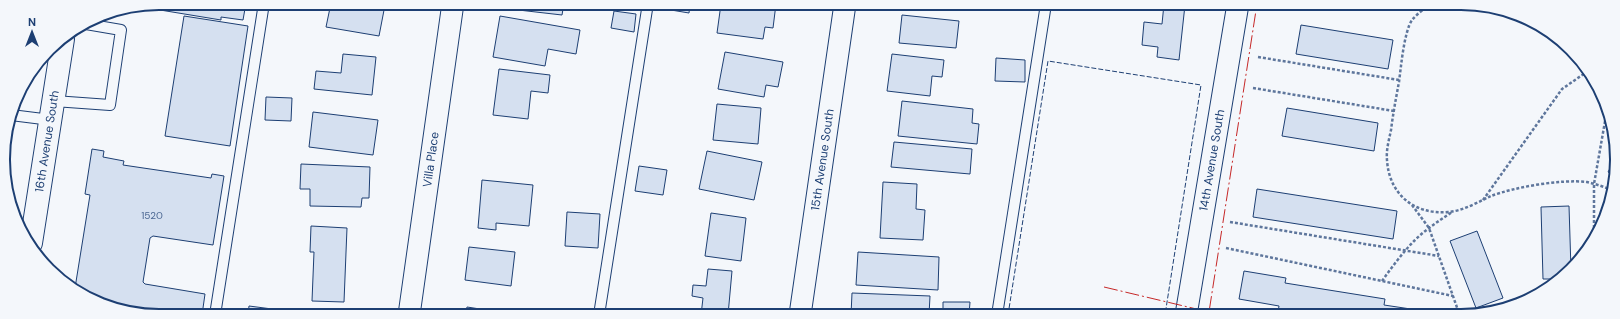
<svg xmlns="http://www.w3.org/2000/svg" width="1620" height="319" viewBox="0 0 1620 319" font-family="'DM Sans',sans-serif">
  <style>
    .building { fill: #d5e0f0; stroke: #1d3f73 }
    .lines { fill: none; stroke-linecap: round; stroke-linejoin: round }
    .service-casing { stroke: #1d3f73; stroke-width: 12 }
    .minor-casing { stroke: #1d3f73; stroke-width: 23 }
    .secondary-casing { stroke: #1d3f73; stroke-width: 24 }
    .path { stroke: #5e769c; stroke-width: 2.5; stroke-dasharray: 3 2; stroke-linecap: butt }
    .service { stroke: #f4f7fb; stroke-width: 10 }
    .minor { stroke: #f4f7fb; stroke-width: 21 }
    .secondary { stroke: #f4f7fb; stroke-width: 22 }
    .fence { stroke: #1d3f73; stroke-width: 1; stroke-dasharray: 5 2; stroke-linecap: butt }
    .power { stroke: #c62828; stroke-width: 1; stroke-dasharray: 14 3 2 3; stroke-linecap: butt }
    .labels { text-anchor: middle; stroke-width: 3; stroke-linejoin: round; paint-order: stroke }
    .number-label { font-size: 10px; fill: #4b6792 }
    .street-label { font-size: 12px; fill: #1d3f73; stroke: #f4f7fb }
    .rim { fill: none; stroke: #1d3f73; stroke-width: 2 }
  </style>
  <rect width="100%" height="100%" fill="#f4f7fb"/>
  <path class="building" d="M160,3H246L243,20L221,17V20L154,9L155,6L149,5Z
    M331,3H375L385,5L379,36L326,27Z
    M502,3H564L562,15L501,8Z
    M666,4H690L689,13L665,9Z
    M721,4H776L773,28L765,27L763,39L717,33Z
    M906,4H936L935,7Z
    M1164,4L1185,5L1179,60L1157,57L1158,47L1142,45L1144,22L1162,24Z
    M614,11L636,14L634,32L611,28Z
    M902,15L959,21L956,48L899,43Z
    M184,16L248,26L230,146L165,136Z
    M500,16L580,30L576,54L548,49L545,66L493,57Z
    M1301,25L1393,40L1388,69L1296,54Z
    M725,52L783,62L778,87L766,85L764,97L718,89Z
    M343,54L376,57L372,95L314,89L316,71L341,73Z
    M892,54L944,60L942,77L932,76L930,96L887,91Z
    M996,58L1025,60V82L995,81Z
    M499,69L550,75L548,93L531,91L528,119L493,115Z
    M266,97L292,98L291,121L265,120Z
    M902,101L973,109L972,123L979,124L977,144L898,136Z
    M717,104L761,108L758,144L713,140Z
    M1287,108L1378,123L1374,151L1282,136Z
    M313,112L378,120L373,155L309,147Z
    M894,142L972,149L970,174L891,167Z
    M92,149L104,151L103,157L124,161L123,165L211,178L212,174L224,176L213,245L153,236L150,238L143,282L145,284L205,294L202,315H139L90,300L75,288L90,195L85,194Z
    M707,151L762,162L754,200L699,189Z
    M1614,161L1615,176L1608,172Z
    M301,164L370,167L369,198H362L361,207L310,206V189H300Z
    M639,166L667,170L663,195L635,191Z
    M482,180L533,185L529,226L496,223V230L478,228Z
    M883,182L917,184L916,209L925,210L923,240L880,238Z
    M1257,189L1397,211L1393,239L1253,217Z
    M1569,206L1571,270L1558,279H1543L1541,207Z
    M567,212L600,214L598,248L565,246Z
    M711,213L746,218L741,261L705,256Z
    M311,226L347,228L344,302L312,301L314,252H310Z
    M1477,231L1503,298L1476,308L1450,241Z
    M469,247L515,252L511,286L465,280Z
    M858,252L939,257L938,290L856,285Z
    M708,269L732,271L728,315H701L703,298L692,296L693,285L706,286Z
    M1244,271L1286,278L1285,283L1385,299L1384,305L1424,311V316H1302L1278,312L1279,306L1239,299Z
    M852,293L930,296L929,315H851Z
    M943,302H970L969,315H943Z
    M249,306L318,315H248Z
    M467,307L519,315H465Z"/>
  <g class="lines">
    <g class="service-casing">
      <path id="service" d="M54,101L110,105L121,30L86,24
        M11,115L51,120
        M215,315L264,3
        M599,315L648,3
        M997,315L1046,4"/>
    </g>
    <g class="minor-casing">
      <g id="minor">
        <path id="s1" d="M409,315L453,3"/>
        <path id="s2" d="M800,315L845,4"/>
        <path id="s3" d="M1186,315L1238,4"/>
      </g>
    </g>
    <g class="secondary-casing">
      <g id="secondary">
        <path id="s4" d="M31,243L63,39"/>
      </g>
    </g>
    <path class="path" d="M1430,4C1424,9 1417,14 1412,20C1404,32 1401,67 1399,82C1396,98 1393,114 1391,130C1389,140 1386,150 1387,160C1389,194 1414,215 1448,212C1463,211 1478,202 1491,196C1515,187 1561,179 1587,182C1596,184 1604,187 1612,190
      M1258,57L1399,80
      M1253,88L1394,111
      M1483,200L1562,89L1588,71
      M1412,205L1429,228L1460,316
      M1230,222L1439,256
      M1594,238V184L1607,110
      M1226,248L1453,296
      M1382,281C1392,267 1403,252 1415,240C1426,229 1439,221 1452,212"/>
    <use href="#service" class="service"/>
    <use href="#minor" class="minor"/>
    <use href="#secondary" class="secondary"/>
    <path class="fence" d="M1008,315L1048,61L1201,85L1165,315"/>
    <path class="power" d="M1104,287L1209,312L1257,4"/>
  </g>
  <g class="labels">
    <g class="number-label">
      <text x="152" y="219">1520</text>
    </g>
    <g class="street-label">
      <text dy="4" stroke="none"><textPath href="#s4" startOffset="103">16th Avenue South</textPath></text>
      <text dy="4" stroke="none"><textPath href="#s1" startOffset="157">Villa Place</textPath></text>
      <text dy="4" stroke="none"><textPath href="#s2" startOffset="157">15th Avenue South</textPath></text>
      <text dy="4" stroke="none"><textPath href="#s3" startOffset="157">14th Avenue South</textPath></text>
    </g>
  </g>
  <path d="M0 0H1620V319H0ZM159 10H1461A149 149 0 0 1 1610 159V160A149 149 0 0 1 1461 309H159A149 149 0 0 1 10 160V159A149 149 0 0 1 159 10Z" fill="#f4f7fb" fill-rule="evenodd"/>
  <path class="rim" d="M159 10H1461A149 149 0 0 1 1610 159V160A149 149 0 0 1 1461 309H159A149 149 0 0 1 10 160V159A149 149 0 0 1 159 10Z"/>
  <g transform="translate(32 32)" stroke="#f4f7fb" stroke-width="3" paint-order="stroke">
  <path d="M0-3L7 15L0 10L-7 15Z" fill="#1d3f73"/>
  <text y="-6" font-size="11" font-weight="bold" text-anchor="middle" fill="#1d3f73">N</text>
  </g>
</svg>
